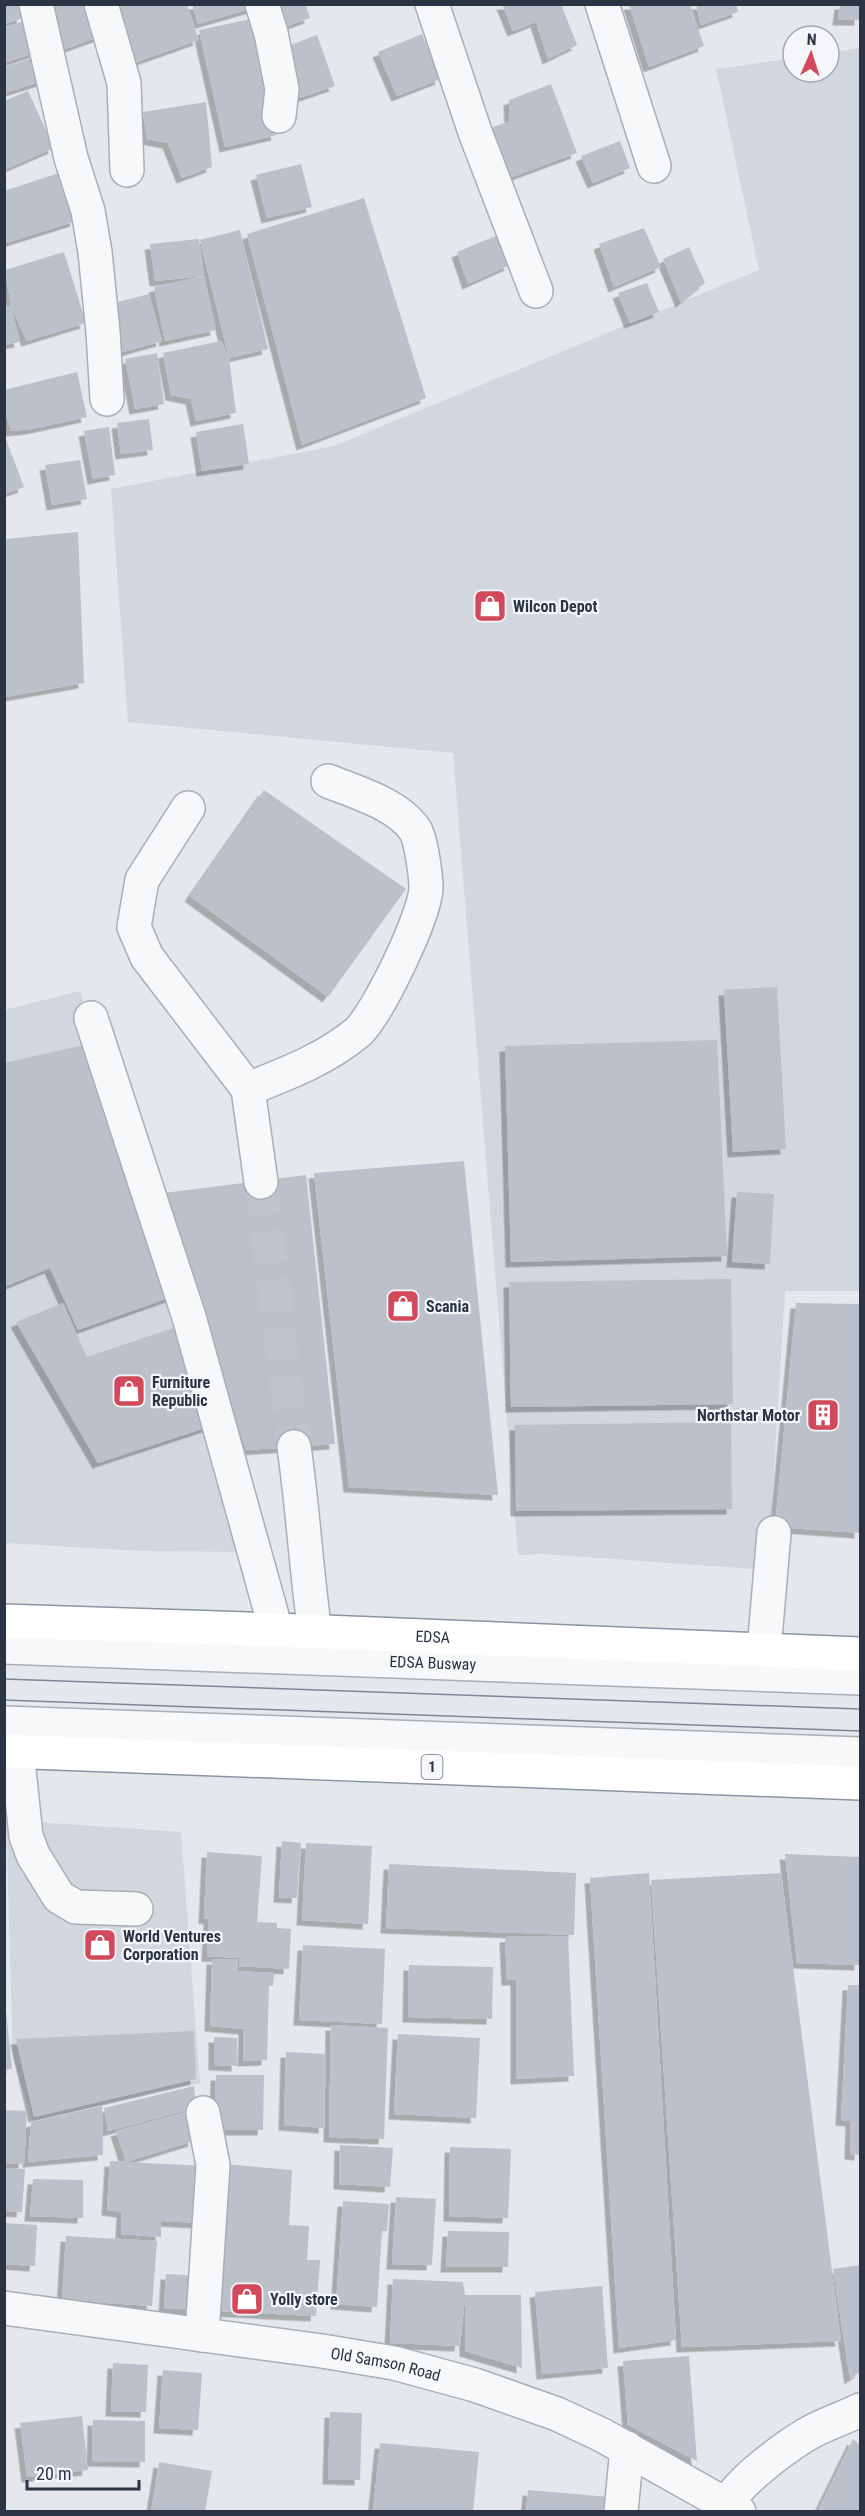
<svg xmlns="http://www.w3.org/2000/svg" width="865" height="2516" viewBox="0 0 865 2516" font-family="'Roboto Condensed',sans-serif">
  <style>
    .built { fill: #d2d6de }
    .building { fill: #bbc0ca; filter: url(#shadow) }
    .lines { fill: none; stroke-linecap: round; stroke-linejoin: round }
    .minor-tunnel { stroke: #bfc3cb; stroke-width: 33; stroke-dasharray: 33 16; stroke-linecap: butt }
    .minor-casing { stroke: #a9aeb7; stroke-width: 36 }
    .highway-casing { stroke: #8b94a3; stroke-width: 36 }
    .minor { stroke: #f7f8fa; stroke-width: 33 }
    .highway { stroke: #fff; stroke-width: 33 }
    .tram { stroke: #7d8696; stroke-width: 1.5 }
    .labels { text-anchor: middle; stroke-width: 4.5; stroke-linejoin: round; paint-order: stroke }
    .shield { fill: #f4f6f9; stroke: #676e7b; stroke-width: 1.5 }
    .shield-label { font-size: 15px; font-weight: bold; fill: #2b3445 }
    .poi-label { font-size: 16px; font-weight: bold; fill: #2b3445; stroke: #f4f6f9; text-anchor: start }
    .street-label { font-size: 16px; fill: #2b3445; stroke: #f4f6f9 }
  </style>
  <defs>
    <filter id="shadow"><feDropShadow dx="-5.5" dy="5.5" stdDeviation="0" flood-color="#0004"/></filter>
  </defs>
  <rect width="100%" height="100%" fill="#e4e7ec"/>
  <path class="built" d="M860,48V1291H785L768,1570L544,1554L518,1555L453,753L128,722L111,489L334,446L759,270L716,69L793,58V72H829V53Z
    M80,991L186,1320L248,1552L141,1551L5,1543L4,1010Z
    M6,1820L181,1832L200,2083L33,2121L13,2058Z"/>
  <path class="building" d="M4,4H18L23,18L4,24Z
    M192,4H256L257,7L198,24Z
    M270,4H305L310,18L279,29Z
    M502,4H561L577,45L548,59L536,22L513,31Z
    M629,4H690L704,46L649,67Z
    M696,4H736L738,12L701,25Z
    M840,4H860V20H838Z
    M49,5H94L104,35L65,49Z
    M110,5H187L199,40L131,64Z
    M251,19L277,135L225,147L199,30Z
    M26,20L37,52L4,63V28Z
    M422,34L441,79L397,96L378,52Z
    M317,35L335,86L299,98L282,48Z
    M38,56L46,80L5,93L4,67Z
    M551,84L577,153L504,180L485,130L510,121L509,100Z
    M28,91L54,148L4,170V101Z
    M206,102L212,167L182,178L168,143L147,139L143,112Z
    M620,141L630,168L593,183L581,156Z
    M301,164L312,207L267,218L256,175Z
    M65,171L76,221L6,243L4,191Z
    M364,198L426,398L302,445L247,234Z
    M644,228L661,267L614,287L599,244Z
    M240,230L268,349L229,358L200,240Z
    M498,235L510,265L468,284L457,252Z
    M199,239L204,276L155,281L150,244Z
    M689,247L705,283L681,302L663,259Z
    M64,252L86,323L27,341L11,306L5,270Z
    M204,276L216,330L165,341L154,287Z
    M647,283L659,312L630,323L618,293Z
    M149,294L162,341L119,353L107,305Z
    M11,306L20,342L4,345V307Z
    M221,341L229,358L236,413L196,421L191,399L171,395L163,353Z
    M157,353L164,404L135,409L125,359Z
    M77,372L87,417L32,429L11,431L4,408V390Z
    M149,419L153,450L121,454L117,423Z
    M243,424L249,464L202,471L196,432Z
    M109,427L115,475L93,479L84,431Z
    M4,434L24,487L4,494Z
    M80,460L87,499L52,505L45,465Z
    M78,532L84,683L5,697V539Z
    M264,790L406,889L328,997L190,896Z
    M777,987L786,1149L733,1152L724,990Z
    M717,1040L727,1256L511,1262L505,1046Z
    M93,1043L174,1296L78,1330L50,1268L4,1287V1063Z
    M464,1161L498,1495L349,1487L314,1173Z
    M306,1175L335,1444L246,1450L164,1193Z
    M737,1192L774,1194L770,1264L732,1262Z
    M731,1279L733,1404L511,1407L509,1282Z
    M63,1303L87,1357L182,1325L211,1426L98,1463L16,1322Z
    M796,1303L860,1304V1533L775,1527Z
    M731,1422L732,1509L516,1511L515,1425Z
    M282,1841L301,1843L297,1898L279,1897Z
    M306,1843L372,1846L368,1924L302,1920Z
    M207,1852L262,1856L257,1922L277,1923V1928L291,1929L289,1969L239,1966V1958L207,1956L209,1919L204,1918Z
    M785,1854L860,1857V1965L797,1963Z
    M389,1864L576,1873L574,1935L386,1928Z
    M649,1873L676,2340L619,2348L590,1878Z
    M781,1873L841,2341L682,2347L651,1880Z
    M568,1936L574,2076L516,2079V1980H507L505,1937Z
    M303,1945L385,1949L382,2024L299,2020Z
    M212,1959L238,1960L237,1971L274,1973L273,1986H269L267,2060L243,2061L244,2029L210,2026Z
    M409,1965L493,1967L492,2019L408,2017Z
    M848,1985H860V2155L850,2154L851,2121L841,2120Z
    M4,1991L12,2069L4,2070Z
    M331,2025L388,2028L384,2139L329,2137Z
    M194,2031L196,2079L34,2117L16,2039Z
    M398,2034L480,2038L476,2118L394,2114Z
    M214,2037L237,2038V2066L214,2065Z
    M286,2052L326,2054L324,2128L284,2125Z
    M216,2075H264L263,2130H215Z
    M194,2086L196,2108L108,2131L104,2108Z
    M102,2106L103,2155L28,2162L31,2122Z
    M4,2110L27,2111L24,2164L4,2163Z
    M187,2112L194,2141L126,2162L205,2166L202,2223L161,2221V2237L121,2234L122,2212L107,2210L110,2161L126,2162L116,2131Z
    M340,2145L393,2148L390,2187L339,2184Z
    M450,2147L511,2149L508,2218L449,2216Z
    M224,2164L292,2170L289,2225L309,2226L307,2260H320L316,2316L216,2311Z
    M5,2168L25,2169L22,2212L5,2211Z
    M33,2179L83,2180V2218L30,2216Z
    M396,2197L436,2199L432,2265L392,2264Z
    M343,2201L389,2204L387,2231H382L377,2307L336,2304Z
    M4,2223L37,2225L35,2266L4,2264Z
    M448,2231L509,2232L508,2267H446Z
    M66,2236L157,2241L152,2306L62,2300Z
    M860,2265V2372L850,2379L833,2269Z
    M166,2274L202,2276L200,2310L164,2308Z
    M393,2279L463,2282L465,2295H521L522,2368L465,2351V2297L460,2346L390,2343Z
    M602,2286L608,2368L542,2374L535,2292Z
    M689,2356L697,2461L628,2425L623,2361Z
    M113,2363L148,2365L146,2412L111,2411Z
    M163,2370L202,2373L198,2430L159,2428Z
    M330,2412L362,2413L360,2480L328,2479Z
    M82,2416L88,2470L27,2477L20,2423Z
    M93,2420L145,2421V2462L92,2461Z
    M853,2439L860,2445V2512H817Z
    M380,2443L479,2452L473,2512H373Z
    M159,2462L212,2471L205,2512H151Z
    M528,2490L609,2497L608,2512H526Z"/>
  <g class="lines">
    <path class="minor-tunnel" d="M261,1182L294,1447"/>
    <g class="minor-casing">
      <g id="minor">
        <path d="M36,4L71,158L88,211L95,252L103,332L107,399"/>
        <path d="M101,4L124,83L127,170"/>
        <path d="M262,4L271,33L282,89L279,116"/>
        <path d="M432,4L475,132L536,291"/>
        <path d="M602,4L654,166"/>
        <path d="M188,808L142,880L134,927L147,957L248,1089L261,1182"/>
        <path d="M91,1018L189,1317L276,1630"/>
        <path d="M248,1089C286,1074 326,1059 358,1032C378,1013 425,916 426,888C426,877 421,838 415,830C398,804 355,792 328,781"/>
        <path d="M294,1447C303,1508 306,1570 315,1632"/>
        <path id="s1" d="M4,1647L860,1678"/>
        <path d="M764,1650L774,1533"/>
        <path d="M4,1723L860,1754"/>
        <path d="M17,1751L26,1836L33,1855L59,1897L76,1907L136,1909"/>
        <path id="s2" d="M4,2308L322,2351L394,2363L475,2385L557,2414L602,2435L739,2512"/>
        <path d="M202,2335L213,2165L203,2113"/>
        <path d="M621,2512L627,2448"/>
        <path d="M724,2512C729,2487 787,2446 809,2433C825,2424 844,2418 860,2410"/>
      </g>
    </g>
    <g class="highway-casing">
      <g id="highway">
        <path id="s3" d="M4,1621L276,1630L860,1654"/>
        <path d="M4,1751L860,1783"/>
      </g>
    </g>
    <use href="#minor" class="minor"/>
    <use href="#highway" class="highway"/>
    <path class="tram" d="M4,1679L860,1709
      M4,1700L860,1731"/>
  </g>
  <defs>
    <g id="shop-square" transform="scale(1.725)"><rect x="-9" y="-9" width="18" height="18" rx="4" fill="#d1495b" stroke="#f4f6f9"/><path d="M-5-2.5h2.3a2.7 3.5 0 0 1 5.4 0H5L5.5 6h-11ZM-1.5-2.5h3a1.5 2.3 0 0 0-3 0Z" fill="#fff"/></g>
    <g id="building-square" transform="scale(1.725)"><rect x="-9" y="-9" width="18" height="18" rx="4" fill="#d1495b" stroke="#f4f6f9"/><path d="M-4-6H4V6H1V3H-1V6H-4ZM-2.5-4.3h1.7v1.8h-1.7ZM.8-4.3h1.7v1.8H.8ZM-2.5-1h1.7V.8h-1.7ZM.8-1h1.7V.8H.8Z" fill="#fff"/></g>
  </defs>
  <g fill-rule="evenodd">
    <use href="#shop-square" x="490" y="606"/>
    <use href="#shop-square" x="403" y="1306"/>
    <use href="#shop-square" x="129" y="1391"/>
    <use href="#building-square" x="823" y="1415"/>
    <use href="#shop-square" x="100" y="1945"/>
    <use href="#shop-square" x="247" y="2299"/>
  </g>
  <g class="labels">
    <rect class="shield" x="421.5" y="1755" width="21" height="24" rx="4.5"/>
    <g class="shield-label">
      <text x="432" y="1772">1</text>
    </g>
    <g class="poi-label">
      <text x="513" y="612">Wilcon Depot</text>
      <text x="426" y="1312">Scania</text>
      <text x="152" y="1388">Furniture<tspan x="152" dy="18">Republic</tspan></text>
      <text x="800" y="1421" text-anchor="end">Northstar Motor</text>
      <text x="123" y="1942">World Ventures<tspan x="123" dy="18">Corporation</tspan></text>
      <text x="270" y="2305">Yolly store</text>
    </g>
    <g class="street-label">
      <text dy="6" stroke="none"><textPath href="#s3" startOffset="429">EDSA</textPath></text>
      <text dy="6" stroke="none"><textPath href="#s1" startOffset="429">EDSA Busway</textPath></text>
      <text dy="6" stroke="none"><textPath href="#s2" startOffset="386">Old Samson Road</textPath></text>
    </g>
  </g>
  <rect width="865" height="2516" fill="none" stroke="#2b3445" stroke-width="12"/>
  <g transform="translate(811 54) rotate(3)"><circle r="28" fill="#f4f6f9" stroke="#a4a8b1" stroke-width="1.5"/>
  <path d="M0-4.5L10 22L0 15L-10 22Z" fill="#d1495b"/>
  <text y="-9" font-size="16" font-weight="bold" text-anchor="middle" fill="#2b3445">N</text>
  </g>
  <path d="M27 2480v9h112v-9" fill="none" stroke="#2b3445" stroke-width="3"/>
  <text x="36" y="2480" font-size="18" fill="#2b3445" stroke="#f4f6f9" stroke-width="4.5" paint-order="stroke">20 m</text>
</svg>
